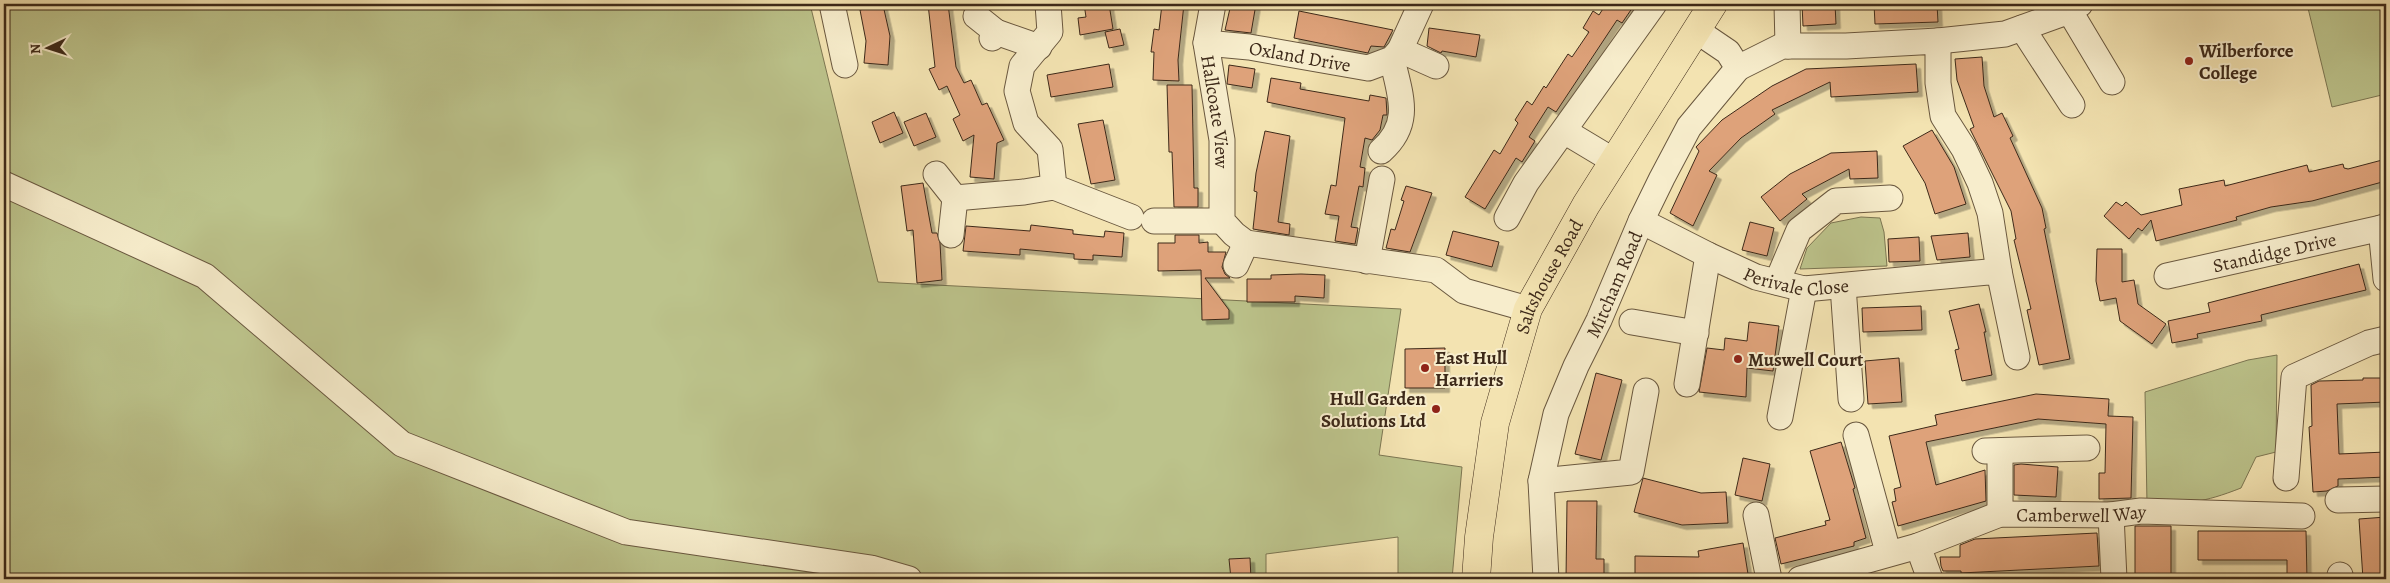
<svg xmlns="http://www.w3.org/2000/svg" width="2390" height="583" viewBox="0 0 2390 583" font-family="Alegreya,serif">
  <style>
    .green { fill: #bcc38b; stroke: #7c7652 }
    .building { fill: #dea27a; stroke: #3d2919; filter: url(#shadow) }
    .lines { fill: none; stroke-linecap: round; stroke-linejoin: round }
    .minor-casing { stroke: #6a583f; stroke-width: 27 }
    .major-casing { stroke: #3d2919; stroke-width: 29 }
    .minor { stroke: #f7edcc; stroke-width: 25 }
    .major { stroke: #f3e3b1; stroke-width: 28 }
    .poi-dot { fill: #8f2418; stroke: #f7edcc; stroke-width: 2 }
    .labels { text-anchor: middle; stroke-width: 4; stroke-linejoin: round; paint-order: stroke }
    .poi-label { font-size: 19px; font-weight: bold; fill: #3d2919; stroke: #f7edcc; text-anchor: start }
    .street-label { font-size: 19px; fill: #3d2919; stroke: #f7edcc }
  </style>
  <defs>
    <filter id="shadow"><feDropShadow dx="4.5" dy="4.5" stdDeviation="0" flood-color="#0004"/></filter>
  </defs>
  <rect width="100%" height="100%" fill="#f3e3b1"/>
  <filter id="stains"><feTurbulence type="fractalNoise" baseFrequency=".004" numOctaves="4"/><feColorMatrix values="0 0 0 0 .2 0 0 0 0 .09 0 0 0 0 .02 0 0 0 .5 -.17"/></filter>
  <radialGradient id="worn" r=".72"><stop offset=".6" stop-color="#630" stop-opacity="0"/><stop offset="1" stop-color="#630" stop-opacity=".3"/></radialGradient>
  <path class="green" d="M4,4H810L878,282L1401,309L1379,455L1462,467L1452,579H1398V537L1266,554V579H4Z
    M2307,4H2386V94L2332,107Z
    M1861,217L1880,218L1884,232L1887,266L1800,269L1807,248L1831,223Z
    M2277,355L2276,452L2256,457L2241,488C2203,503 2187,504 2147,504L2145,392L2248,360Z"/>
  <path class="building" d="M928,4H948L956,67L964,83L971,80L982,105L987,103L1004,140L997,143L994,179L970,177L974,135L963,141L953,119L960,115L947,86L939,90L929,69L935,67Z
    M1084,4H1109L1113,29L1080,35L1078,18L1086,17Z
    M1162,4H1184L1178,60L1179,81L1153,80L1154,52H1151L1154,29L1159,30Z
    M1231,4H1256L1251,33L1225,30Z
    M1606,4H1635L1622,23L1617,20L1556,112L1548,107L1529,137L1535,141L1522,162L1516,158L1485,209L1465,197L1494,150L1500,154L1518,123L1515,120L1527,101L1532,105L1544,86L1546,88L1568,54L1572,57L1589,32L1583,28L1593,11L1599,15Z
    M1802,4H1835L1836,24L1803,26Z
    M1874,4H1937L1938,22L1875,24Z
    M883,5L890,36L888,65L864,63L866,41L860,10Z
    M1299,11L1393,30L1392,32L1384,47L1371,46L1368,53L1294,38Z
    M1429,28L1480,35L1476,57L1442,51L1441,53L1427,46Z
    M1120,29L1124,45L1109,48L1105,32Z
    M1982,57L1984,86L1994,117L2002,113L2013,136L2010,138L2042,208L2046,228L2044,229L2070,359L2039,365L2027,310L2031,309L2014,240L2016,239L2011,211L1970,129L1974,127L1957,80L1955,59Z
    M1109,64L1113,87L1051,97L1047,75Z
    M1916,64L1918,92L1831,97L1830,82L1772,110L1775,114L1741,138L1709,171L1717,175L1693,226L1670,213L1699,151L1696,147L1722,120L1772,86L1806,69Z
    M1229,65L1255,69L1252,88L1227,84Z
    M1271,78L1301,83L1300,89L1369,101L1370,95L1386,98L1387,115H1383L1380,130L1372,140L1365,138L1360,167L1365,168L1363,187L1359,186L1351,227L1358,228L1355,244L1335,241L1339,216L1325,214L1331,185L1336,186L1345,118L1267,102Z
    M1167,85H1192L1194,188H1198V207H1174L1172,152H1169Z
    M894,112L903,133L880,143L872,122Z
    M926,113L936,137L914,146L904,122Z
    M1103,120L1115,180L1091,184L1078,124Z
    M1932,130L1954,167L1966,204L1935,214L1925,183L1903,146Z
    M1265,131L1290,136L1278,222L1290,224L1289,235L1253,229L1257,192L1254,191L1256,173Z
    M1877,151L1878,178L1850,179L1849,169L1802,194L1807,199L1780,221L1761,197L1790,174L1831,153Z
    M2386,159V181L2312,201L2271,207L2236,217L2237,220L2156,241L2151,220L2142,231L2138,228L2129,239L2104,216L2116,202L2122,206L2126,202L2141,215L2182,205L2179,189L2224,180L2225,186L2307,165L2309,172L2343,164L2344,168L2348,169Z
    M923,183L932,233H937L940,243L942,280L917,283L913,230L907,231L901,186Z
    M1406,186L1432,193L1410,252L1386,248L1391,229L1395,230L1404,201L1401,200Z
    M1750,222L1774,228L1767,256L1742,250Z
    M1031,225L1073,230V234L1104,237L1105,231L1124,233L1122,257L1093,255V260L1074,259V254L1020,249V255L963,251L966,226L1030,231Z
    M1453,231L1499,242L1492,267L1446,255Z
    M1968,233L1970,257L1937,260L1931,236Z
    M1175,235H1199V243L1208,242V252H1226L1222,267L1225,274L1230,278H1205L1229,310V319L1202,320L1201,270L1158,271V243H1175Z
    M1919,237L1920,261L1889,262L1888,239Z
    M2097,249H2122V282L2134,280L2138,304L2166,324L2152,344L2120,321L2116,298L2100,301L2096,281Z
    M2359,264L2366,290L2261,315L2262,321L2197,334L2198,338L2172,343L2168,321L2210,312L2208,303Z
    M1301,274L1325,275L1324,298L1295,296V302H1247V279H1271V275Z
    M1979,304L1986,332H1984L1992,375L1962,381L1955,350L1959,349L1949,311Z
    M1921,306L1922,330L1863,332L1862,308Z
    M1749,322L1779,326L1773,371L1747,368L1746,397L1699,392L1707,348L1724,350L1725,338L1747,341Z
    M1445,348V388H1405V349Z
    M1899,358L1902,402L1868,404L1865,361Z
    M1596,373L1622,380L1601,460L1575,454Z
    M2363,378H2386V402L2337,404L2339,454L2386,452V477L2338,479V486L2327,491L2313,492L2309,427L2312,426L2311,385L2319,381L2363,380Z
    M2036,394L2109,399L2108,416L2133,417L2131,498L2099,499V473H2105L2106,424L2038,419L1926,442L1936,485L1985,470L1986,501L1898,526L1892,502L1896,501L1894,489L1901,487L1889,436L1937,425L1935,415Z
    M1841,442L1855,488L1853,489L1866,538L1854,542V546L1781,564L1775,538L1826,525L1825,521L1830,520L1810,451Z
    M1743,458L1770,464L1762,501L1735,495Z
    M2021,464L2058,467L2056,497L2014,495V465Z
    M1643,478L1701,493L1726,492L1728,523L1682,525L1634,512Z
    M1567,501H1597L1596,559H1604V579H1566Z
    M2386,517V579H2363L2359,519Z
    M2135,526H2171V579H2135Z
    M2198,531H2306L2307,579H2287V560H2198Z
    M2097,533L2099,566L1961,573V571H1943L1941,566L1940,557H1960V545L1975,539Z
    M1743,543L1748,574L1720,579H1635V556L1699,557L1698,551Z
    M1250,558L1251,579H1231L1229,559Z"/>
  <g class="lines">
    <g class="minor-casing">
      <g id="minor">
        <path d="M832,4L845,65"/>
        <path d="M1048,4L1050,32L1022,66L1017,91L1026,123L1050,149L1054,187"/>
        <path id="s1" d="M1213,4L1206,43L1222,140V221L1234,234L1246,243L1436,270L1464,291L1528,309"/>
        <path d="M1787,4L1788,46"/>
        <path d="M2069,10L2112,82"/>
        <path d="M976,16L996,32L992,38"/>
        <path d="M2022,28L2072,105"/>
        <path d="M996,32L1039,47"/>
        <path d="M1938,41L2005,34L2061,14L2080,4"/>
        <path id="s2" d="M1206,43L1249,47L1368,68L1392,59L1400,50L1421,4"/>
        <path d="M1400,50L1436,66"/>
        <path d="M1738,68L1782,46H1846L1938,41V83L1943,116L1964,149L1980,183L1990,213L1999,271"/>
        <path d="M1564,131L1614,161"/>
        <path d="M1381,151C1413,123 1400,95 1392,59"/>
        <path d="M936,174L955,198L951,235"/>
        <path d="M4,184L205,276L402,444L626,532L871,568L909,579"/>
        <path d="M955,198L1024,192L1054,187L1131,217"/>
        <path d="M1507,218L1526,183L1654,4"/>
        <path d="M1154,221H1222"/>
        <path id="s3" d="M1641,221L1708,255L1756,277L1804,289L1999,271L2017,357"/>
        <path d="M2381,228L2386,279"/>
        <path d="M1367,261L1382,179"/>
        <path d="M1236,265L1246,243"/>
        <path id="s4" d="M2167,276L2386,227"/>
        <path d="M1777,282L1799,230L1836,201L1890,198"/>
        <path d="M1843,286L1851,399"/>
        <path d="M1632,322L1696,333"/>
        <path d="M1687,384L1708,255"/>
        <path d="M1780,417L1804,289"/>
        <path d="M1856,435L1888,552"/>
        <path d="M1985,451L2087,448"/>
        <path d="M2286,478L2294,377L2369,343L2386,339"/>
        <path d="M1541,481L1631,472L1646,391"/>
        <path d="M2338,500L2386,499"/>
        <path d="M2000,514V451"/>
        <path d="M1756,515L1769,579"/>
        <path d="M2111,515L2114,579"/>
        <path d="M1918,546L1930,579"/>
        <path d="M2340,575L2341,579"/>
        <path id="s5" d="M1546,579L1541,481L1556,414L1576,366L1599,320L1641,221L1662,178L1689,127L1738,68L1728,52L1697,31"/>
        <path id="s6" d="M1800,579L1918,546L2000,514L2111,515L2141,511L2302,516"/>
      </g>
    </g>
    <g class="major-casing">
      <g id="major">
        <path id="s7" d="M1476,579L1479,537L1495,423L1528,309L1586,205L1713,4"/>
      </g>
    </g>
    <use href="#minor" class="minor"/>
    <use href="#major" class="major"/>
  </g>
  <g class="poi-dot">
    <circle cx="2189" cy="61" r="5"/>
    <circle cx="1738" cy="359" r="5"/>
    <circle cx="1425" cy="368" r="5"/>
    <circle cx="1436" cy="409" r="5"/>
  </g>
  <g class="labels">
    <g class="poi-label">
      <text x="2199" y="57">Wilberforce<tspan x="2199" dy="22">College</tspan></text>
      <text x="1435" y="364">East Hull<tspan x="1435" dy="22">Harriers</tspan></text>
      <text x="1748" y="366">Muswell Court</text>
      <text x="1426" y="405" text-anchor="end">Hull Garden<tspan x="1426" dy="22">Solutions Ltd</tspan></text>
    </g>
    <g class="street-label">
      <text dy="7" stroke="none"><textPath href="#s2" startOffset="95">Oxland Drive</textPath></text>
      <text dy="7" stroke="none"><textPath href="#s1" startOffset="109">Hallcoate View</textPath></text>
      <text dy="7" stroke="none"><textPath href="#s4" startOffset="110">Standidge Drive</textPath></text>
      <text dy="7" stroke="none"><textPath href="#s3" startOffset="169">Perivale Close</textPath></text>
      <text dy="7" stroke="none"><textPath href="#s7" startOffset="314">Saltshouse Road</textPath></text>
      <text dy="7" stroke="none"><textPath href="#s5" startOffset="309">Mitcham Road</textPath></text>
      <text dy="7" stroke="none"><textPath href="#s6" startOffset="292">Camberwell Way</textPath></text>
    </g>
  </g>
  <rect width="2390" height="583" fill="none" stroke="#f3e3b1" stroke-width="20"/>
  <rect x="5" y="5" width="2380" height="573" fill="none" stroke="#3d2919" stroke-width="2.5"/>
  <rect x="10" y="10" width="2370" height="563" fill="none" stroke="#3d2919"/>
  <g transform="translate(48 48) rotate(266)" stroke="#f7edcc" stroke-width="4" paint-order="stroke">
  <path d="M0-4L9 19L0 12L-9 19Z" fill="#3d2919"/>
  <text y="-8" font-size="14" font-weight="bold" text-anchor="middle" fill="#3d2919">N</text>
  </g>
  <rect width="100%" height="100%" filter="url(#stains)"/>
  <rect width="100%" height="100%" fill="url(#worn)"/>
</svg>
